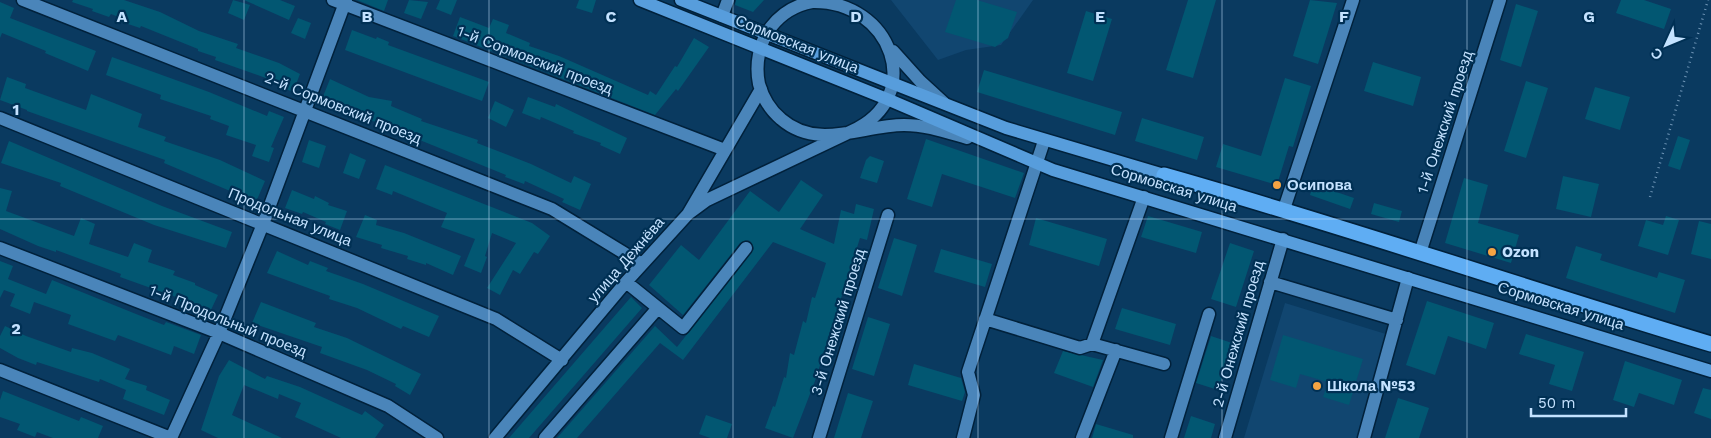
<svg xmlns="http://www.w3.org/2000/svg" width="1711" height="438" viewBox="0 0 1711 438" font-family="'Work Sans',sans-serif">
  <style>
    .built { fill: #114670 }
    .building { fill: #025772 }
    .lines { fill: none; stroke-linecap: round; stroke-linejoin: round }
    .minor-casing { stroke: #01213b; stroke-width: 15 }
    .major-casing { stroke: #01213b; stroke-width: 15 }
    .highway-casing { stroke: #01213b; stroke-width: 18 }
    .path { stroke: #6f95b6; stroke-width: 2.5; stroke-dasharray: 1 4; stroke-linecap: butt }
    .minor { stroke: #4a85ba; stroke-width: 12 }
    .major { stroke: #579ddc; stroke-width: 12 }
    .highway { stroke: #5fadf3; stroke-width: 15 }
    .grid { fill: none; stroke: #c4e2ff; stroke-width: 1; stroke-opacity: 0.55 }
    .poi-dot { fill: #f4a443; stroke: #003054; stroke-width: 2 }
    .labels { text-anchor: middle; stroke-width: 4.5; stroke-linejoin: round; paint-order: stroke }
    .street-label { font-size: 15px; fill: #c4e2ff; stroke: #003054 }
    .poi-label { font-size: 15px; font-weight: bold; fill: #c4e2ff; stroke: #003054; text-anchor: start }
    .grid-label { font-size: 16px; text-anchor: middle; font-weight: bold; fill: #c4e2ff; stroke: #003054; stroke-width: 4.5; stroke-linejoin: round; paint-order: stroke }
  </style>
  <rect width="100%" height="100%" fill="#0a3a60"/>
  <path class="built" d="M891,0H1033L1001,45L966,50L938,60Z
    M1285,303L1389,335L1358,438H1244Z"/>
  <path class="building" d="M73,0H124L160,12L199,31L238,44L236,48L279,63L300,74L293,92L276,85L277,82L215,60L216,57L198,51V49L141,26L140,28L125,23L126,20L111,14L109,17L92,11L93,9L72,2Z
    M233,0L250,5L244,20L228,13Z
    M244,0H280L295,6L289,20Z
    M357,0H388L384,11Z
    M409,0L428,2L421,19L404,13Z
    M440,0H457L451,15L436,9Z
    M579,0H596L592,13L576,8Z
    M736,0H764L753,12L735,5Z
    M956,0H977L1017,12L1008,38L995,47L945,32Z
    M1188,0H1216L1193,78L1166,70Z
    M1310,0L1337,3L1318,64L1293,56Z
    M1621,0H1644L1671,9L1664,29L1616,13Z
    M0,2L14,8L10,18L96,51L88,71L45,53L46,51L2,33L0,38Z
    M1516,4L1538,11L1521,67L1500,60Z
    M1086,11L1112,19L1093,81L1067,73Z
    M460,17L489,28L493,19L509,25L506,33L530,43L529,46L559,56L648,95L650,91L656,95L675,66L677,67L694,38L709,47L678,91L676,89L655,115L453,36Z
    M298,18L311,23L305,39L291,33Z
    M352,30L376,39L377,37L389,42L388,45L489,82L482,101L345,50Z
    M112,57L209,92L267,116L269,111L284,117L271,147L274,148L269,162L252,156L256,145L226,135L229,126L210,119L211,116L160,99L161,95L106,75Z
    M1373,62L1421,77L1413,106L1364,91Z
    M984,70L1122,112L1115,135L977,92Z
    M7,77L26,84L25,88L86,110L91,94L142,114L138,127L166,137L164,141L220,160L265,181L256,202L164,163L165,160L27,111V110L0,100Z
    M1285,78L1311,86L1293,147L1289,146L1277,185L1216,167L1223,144L1261,156Z
    M330,79L369,97L392,101L391,106L422,119L421,121L478,140L477,143L531,164L571,183L574,176L591,184L580,210L562,202L564,199L525,181L524,184L505,177L506,175L395,130L397,126L367,120L346,111L347,108L322,99Z
    M1526,81L1548,88L1526,158L1504,151Z
    M1595,87L1630,97L1620,130L1585,119Z
    M528,97L555,107L556,104L627,138L620,154L600,145L601,143L573,133L574,131L541,117L540,120L522,113Z
    M495,101L514,110L506,127L488,118Z
    M1142,118L1204,137L1197,160L1135,141Z
    M1678,136L1690,140L1680,170L1668,166Z
    M926,139L1024,173L1015,198L942,174L932,207L907,199Z
    M309,140L326,146L319,168L302,162Z
    M9,141L162,206L232,232L226,248L154,225L60,186L61,183L1,163Z
    M350,153L366,160L359,179L343,173Z
    M870,156L884,161L877,183L860,178L866,160Z
    M385,165L532,223L550,236L538,254L534,252L520,274L513,270L500,295L487,288L516,243L492,233L485,256L487,257L481,273L464,266L475,239L441,227L447,213L393,191L392,195L376,189Z
    M1563,176L1599,184L1591,217L1556,209Z
    M1464,178L1488,185L1478,223L1519,235L1511,263L1445,243Z
    M801,180L823,195L800,229L834,244L841,210L854,214L856,204L874,209L867,240L860,238L815,381L793,438L765,428L773,406L775,407L784,377L786,378L790,353L794,355L803,321L806,323L812,297L815,298L826,263L773,242L683,360L660,343L577,438H557L655,326L677,347L754,249L751,242L748,240L740,243L683,315L649,285L681,245L699,260L750,191L779,212Z
    M1313,184L1354,198L1350,209L1310,195Z
    M0,188L12,191L6,211L74,236L81,218L95,224L89,244L128,257L134,243L152,250L148,262L175,271L173,275L195,283V285L218,295L209,314L175,299L176,297L120,277L121,274L56,250V252L38,246L0,229Z
    M292,190L314,199L315,196L329,203L328,205L347,211L340,230L325,224L326,222L303,212L302,214L285,208Z
    M1374,203L1402,211L1399,222L1371,214Z
    M365,215L377,220L376,225L404,233L461,256L453,275L426,263V265L407,259L408,256L381,248L382,245L356,237Z
    M1148,216L1202,232L1196,253L1141,237Z
    M1666,216L1679,220L1668,255L1638,246L1646,220L1663,225Z
    M1036,218L1107,239L1099,266L1029,245Z
    M1699,221L1711,224V259L1691,254Z
    M894,238L917,245L902,296L878,288Z
    M1230,243L1254,251L1236,307L1211,299Z
    M1576,246L1602,254L1600,260L1657,278L1659,272L1685,280L1675,313L1566,278Z
    M941,249L992,264L985,287L934,272Z
    M277,251L308,265L310,261L328,268L326,271L363,284L439,316L429,337L403,326L401,329L357,308L329,299L330,296L267,273Z
    M0,261L13,266L8,279L46,294L52,280L136,314L164,325L166,322L201,335L194,354L174,346L171,355L118,335L115,341L68,324L71,315L34,302L30,314L10,306L15,294L4,290L0,298Z
    M631,297L642,308L529,438H509Z
    M1427,301L1494,323L1486,349L1448,336L1435,375L1406,365Z
    M261,302L316,323L314,327L347,338L421,374L410,395L395,386L396,384L367,370L320,353L322,347L252,323Z
    M1122,308L1176,324L1170,345L1115,329Z
    M868,317L890,324L874,376L852,369Z
    M5,326L26,336L71,352L72,348L92,353L130,369L125,379L147,386L146,390L170,400L164,415L123,399L126,390L100,379L99,382L37,362L36,365L18,358L0,348V336Z
    M1526,334L1584,352L1572,391L1549,384L1555,365L1519,354Z
    M1283,335L1363,359L1349,405L1323,397L1328,382L1300,374L1296,388L1270,380Z
    M1211,336L1232,343L1218,390L1196,383Z
    M1063,351L1103,360L1093,387L1054,373Z
    M229,360L265,379L267,376L300,387L362,415L365,411L384,425L375,438H341L295,417L301,403L279,394L278,399L244,385L232,415L282,438H218L201,430L219,376Z
    M1625,361L1682,380L1674,405L1639,393L1634,407L1613,400Z
    M914,364L961,378L965,392L962,401L908,385Z
    M1703,388L1711,390V419L1694,413Z
    M3,391L79,421L81,417L103,426L98,438H53L37,432L35,437L17,430L20,424L0,417V400Z
    M848,393L873,401L861,438H834Z
    M1398,398L1429,408L1419,438H1385Z
    M706,415L732,424L727,438H710L699,434Z
    M1191,416L1215,424L1211,438H1184Z
    M1096,424L1133,435V438H1092Z"/>
  <g class="lines">
    <g class="minor-casing">
      <path id="minor" d="M23,0L552,209L642,264
        M333,0L725,150
        M722,16L728,0
        M893,51L920,81L944,103
        M0,118L496,319L562,360
        M1284,209L1353,0
        M688,214L707,200L852,131C927,97 892,0 812,2C796,5 781,14 771,27C759,43 755,64 759,84C763,98 770,110 781,119C818,151 862,125 904,125C926,125 946,132 967,138
        M0,248L219,333L388,406L437,438
        M1420,253L1500,0
        M626,282L683,328L746,248
        M1270,282L1397,320
        M985,319L1080,348L1092,344L1164,364
        M1092,344L1144,197
        M0,370L171,438
        M171,438L219,333L263,224L346,0
        M495,438L626,282L688,214L761,89
        M545,438L657,309
        M819,438L888,215
        M963,438L974,395L968,372L1044,141
        M1082,438L1116,350
        M1171,438L1209,314
        M1225,438L1283,239
        M1364,438L1408,278"/>
    </g>
    <g class="major-casing">
      <path id="major" d="M640,0L887,99L1053,170L1711,371
        M681,0L1006,128L1164,175"/>
    </g>
    <g class="highway-casing">
      <path id="highway" d="M1164,175C1348,227 1528,289 1711,344"/>
    </g>
    <path class="path" d="M1650,197L1708,0"/>
    <use href="#minor" class="minor"/>
    <use href="#major" class="major"/>
    <use href="#highway" class="highway"/>
  </g>
  <path class="grid" d="M244,0V438M489,0V438M733,0V438M978,0V438M1222,0V438M1467,0V438M0,219H1711"/>
  <g class="poi-dot">
    <circle cx="1277" cy="185" r="5"/>
    <circle cx="1492" cy="252" r="5"/>
    <circle cx="1317" cy="386" r="5"/>
  </g>
  <g class="labels">
    <g class="street-label">
      <text transform="translate(797 44) rotate(22)" y="5">Сормовская улица</text>
      <text transform="translate(535 60) rotate(21)" y="5">1-й Сормовский проезд</text>
      <text transform="translate(343 108) rotate(22)" y="5">2-й Сормовский проезд</text>
      <text transform="translate(1445 122) rotate(-72)" y="5">1-й Онежский проезд</text>
      <text transform="translate(1174 188) rotate(17)" y="5">Сормовская улица</text>
      <text transform="translate(290 217) rotate(22)" y="5">Продольная улица</text>
      <text transform="translate(626 260) rotate(-49)" y="5">улица Дежнёва</text>
      <text transform="translate(1561 306) rotate(17)" y="5">Сормовская улица</text>
      <text transform="translate(228 321) rotate(22)" y="5">1-й Продольный проезд</text>
      <text transform="translate(838 322) rotate(-73)" y="5">3-й Онежский проезд</text>
      <text transform="translate(1238 334) rotate(-74)" y="5">2-й Онежский проезд</text>
    </g>
    <g class="poi-label">
      <text x="1287" y="190">Осипова</text>
      <text x="1502" y="257">Ozon</text>
      <text x="1327" y="391">Школа №53</text>
    </g>
  </g>
  <g class="grid-label">
    <text x="122" y="22">A</text>
    <text x="367" y="22">B</text>
    <text x="611" y="22">C</text>
    <text x="856" y="22">D</text>
    <text x="1100" y="22">E</text>
    <text x="1344" y="22">F</text>
    <text x="1589" y="22">G</text>
    <text x="16" y="115">1</text>
    <text x="16" y="334">2</text>
  </g>
  <g transform="translate(1666 45) rotate(226)" stroke="#003054" stroke-width="4" paint-order="stroke">
  <path d="M0-4L9 19L0 12L-9 19Z" fill="#c4e2ff"/>
  <text y="-8" font-size="14" font-weight="bold" text-anchor="middle" fill="#c4e2ff">С</text>
  </g>
  <path d="M1531 408v8h95v-8" fill="none" stroke="#c4e2ff" stroke-width="2.5"/>
  <text x="1538" y="408" font-size="15" fill="#c4e2ff" stroke="#003054" stroke-width="4" paint-order="stroke">50 m</text>
</svg>
